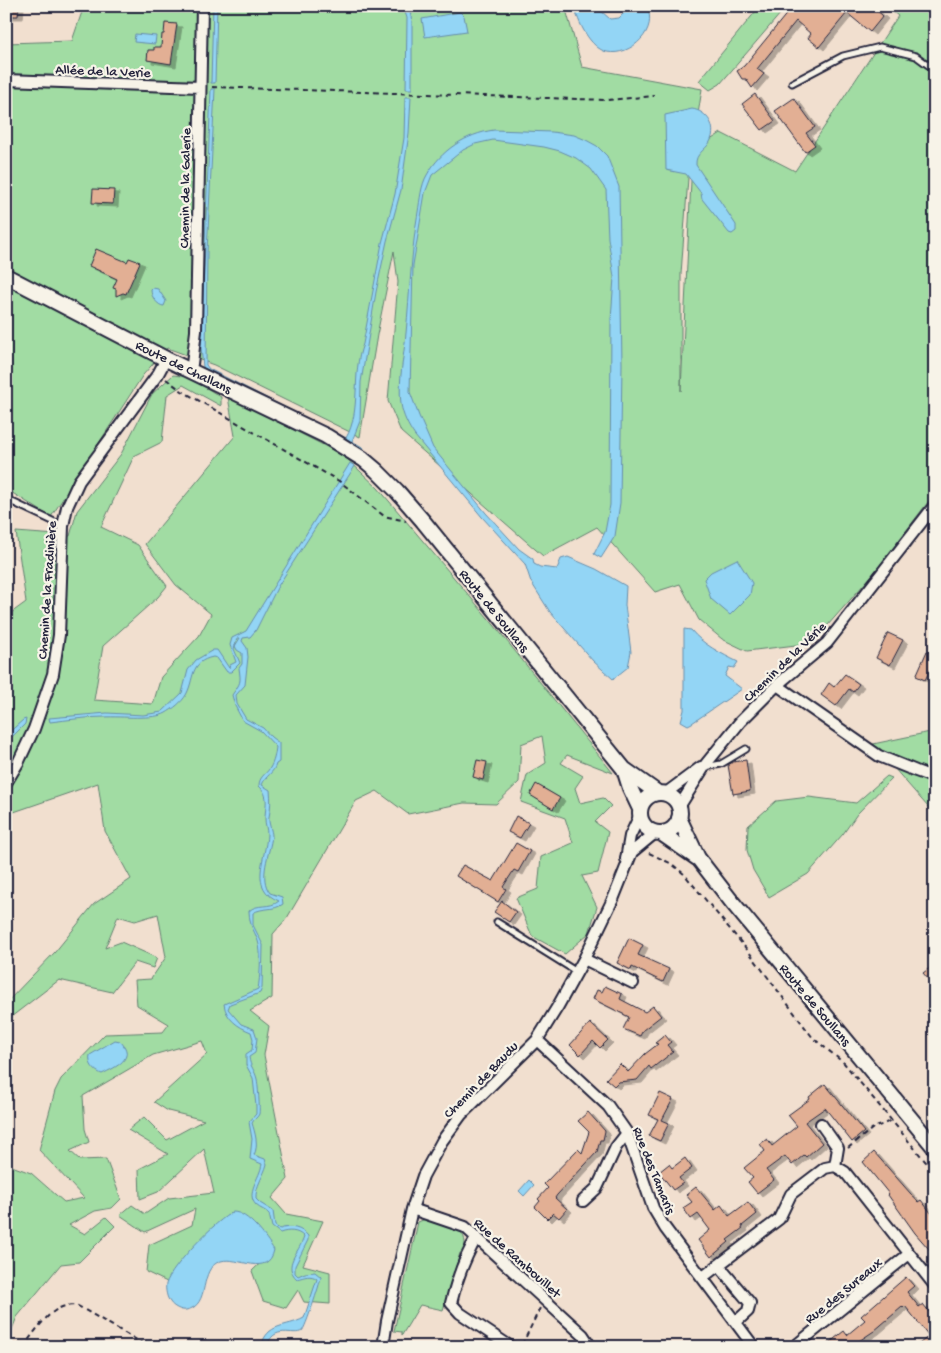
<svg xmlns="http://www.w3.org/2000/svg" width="941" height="1353" viewBox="0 0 941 1353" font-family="'Gochi Hand',sans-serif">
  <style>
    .green { fill: #a1dca3; stroke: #627f6f; fill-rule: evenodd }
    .water { fill: #93d5f5; stroke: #668dab }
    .building { fill: #e2af94; stroke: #22223b; filter: url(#shadow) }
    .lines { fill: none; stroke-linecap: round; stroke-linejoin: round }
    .service-casing { stroke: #22223b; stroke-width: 9 }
    .minor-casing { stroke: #22223b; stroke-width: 14 }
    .secondary-casing { stroke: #22223b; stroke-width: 18 }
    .path { stroke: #22223b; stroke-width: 2; stroke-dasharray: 5 4; stroke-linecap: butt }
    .service { stroke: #f7f3e8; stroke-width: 5 }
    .minor { stroke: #f7f3e8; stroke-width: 10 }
    .secondary { stroke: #f7f3e8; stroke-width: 14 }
    .labels { text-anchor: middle; stroke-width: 4.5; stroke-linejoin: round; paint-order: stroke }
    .street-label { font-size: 14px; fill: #22223b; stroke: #f7f3e8 }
  </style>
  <defs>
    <filter id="shadow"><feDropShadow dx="5" dy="3" stdDeviation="0" flood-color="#0004"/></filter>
  </defs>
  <rect width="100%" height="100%" fill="#f1dfcf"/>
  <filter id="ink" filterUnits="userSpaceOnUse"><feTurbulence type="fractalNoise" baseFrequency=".02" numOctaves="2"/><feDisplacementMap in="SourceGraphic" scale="10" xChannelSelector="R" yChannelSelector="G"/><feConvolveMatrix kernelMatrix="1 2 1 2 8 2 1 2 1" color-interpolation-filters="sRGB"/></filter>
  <g filter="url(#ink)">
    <path class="green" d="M84,6H565L582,67L702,89L692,152L721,133L795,171L898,16L886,6H935V493L873,574L812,643L747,651L722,639L699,620L680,584L655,592L597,527L543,556L401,432L388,401L398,282L394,251L377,335L360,437L214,365L167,348L143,375L51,517L6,489V43L72,41ZM692,160L681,390V391V274L688,178Z
      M760,6H787L720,84L710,90L699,81Z
      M173,375L189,377L221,397V406L183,385L167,395L162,442L134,456L101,527L138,545L167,586L158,597L103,646L94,700L153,704L161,677L199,636L211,614L176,585L145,544L235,436L228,397L343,455L378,488L494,625L613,773L567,755L561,763L583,776L575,788L580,803L603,798L611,806L595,822L608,832L598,873L582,876L597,907L589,933L565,954L532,936L516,898L538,889L541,857L573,843L565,818L521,802L527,775L546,763L542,736L521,744L519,782L496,804L464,803L408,814L377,791L356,801L287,918L273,934L272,998L250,1011L269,1026L264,1055L288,1179L272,1198L286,1214L323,1221L303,1265L330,1272V1304L304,1302L298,1290L286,1308L263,1301L252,1271L274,1250L230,1213L167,1282L146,1272L149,1245L192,1225L195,1209L145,1232L120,1215L132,1205L145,1214L169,1198L214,1193L204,1149L158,1192L140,1199L139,1169L168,1154L128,1130L144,1117L167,1140L204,1120L168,1111L154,1102L207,1054L202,1041L153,1055L83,1096L85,1129L89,1142L70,1151L80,1160L106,1159L121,1199L112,1208L95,1211L69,1225L85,1234L106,1217L115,1226L79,1262L61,1264L17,1317L6,1344V1164L31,1173L64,1202L84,1198L39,1150L55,1091L61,1079L105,1034L163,1032L169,1024L137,1005L135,980L151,979L166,957L158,914L135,921L118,916L105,948L121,942L157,958L153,968L135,962L112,992L59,980L11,1017L6,1023V1003L55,952L94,904L131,879L105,831L98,783L11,813L6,812V611L11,613L26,602L16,532L70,536L77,511L121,454L152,394Z
      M935,731V815L873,744Z
      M887,776L892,778L857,814L843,834L808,874L769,897L753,870L747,850L748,826L776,801L809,797L856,803Z
      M428,1218C447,1226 470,1226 464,1251L460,1253L443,1310L420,1305L402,1335V1332L394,1331L418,1222Z"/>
    <path class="water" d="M213,6H217L215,83H211Z
      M403,6H409L412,22V89H406L407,18Z
      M574,6H598L601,11L610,19L619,18L625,12L624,6H646C660,29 631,57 607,52C590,48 578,22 574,6Z
      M460,12L464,16L467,31L425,37L422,19Z
      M135,34L156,36L155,44L134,42Z
      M211,89H215L207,252L206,365L209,369L346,438C362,410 351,375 363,344L382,243L395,194L404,138L405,97H411L409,133L401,190L387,241L376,292L361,382L360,421L352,441L364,448L363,451L205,369L203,367L201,348Z
      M692,109C707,111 718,127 710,142C705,151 695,153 696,165L736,225V231L732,234L729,233L702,199L701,193L686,174L666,170L665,115Z
      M494,130L552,132L574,135L586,140L597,146L607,156L619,187L622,364L620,503L615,536L601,558L594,554L605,532L610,505L611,320L614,277L608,238L606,190L591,169L576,158L560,151L544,147L493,140L475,144L463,150L432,175L425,193L413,265L410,392L419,416L433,448L486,513L519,549L533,559L534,564L540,567L557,569L561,559L568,557L596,569L626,586L625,605L631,652L628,667L613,679L593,661L550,612L531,582L525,564L482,517L415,436C408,426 403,416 401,404C398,380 404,357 406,333C410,292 411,252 418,212C420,200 421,185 427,175C441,150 466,134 494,130Z
      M153,288L158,289L166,301L164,306C158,306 151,297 151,290Z
      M350,463L355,466L278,586L256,630L250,637L243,638L242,641L247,648L248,657L245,685L236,695L237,704L246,719L263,728L271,737L279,743V762L276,764C274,773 265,776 262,785L270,790C271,799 271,808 269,817C268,823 272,830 272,836C270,853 258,878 270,893L282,897L283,904C274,911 262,907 253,913V925L263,945L262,988L260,993L230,1004L228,1009L241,1024L254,1029L257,1038L255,1053L249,1057C250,1067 255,1070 257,1079C258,1083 260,1110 259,1114C258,1117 254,1119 252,1123C255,1133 259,1145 254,1155L265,1159L267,1164C264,1176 255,1186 256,1199L260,1203L273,1211L275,1226L280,1229C290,1225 302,1228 308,1236V1240L295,1266V1273L298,1276L305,1273L315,1272L321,1277C320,1284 305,1329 302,1331C294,1337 273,1323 267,1347H261C267,1322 286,1328 304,1318L317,1279C311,1274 304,1277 297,1279C282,1265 299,1253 304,1237C298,1230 288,1230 280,1233L272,1227L269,1214C266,1210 260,1209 256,1205C245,1193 260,1178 262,1164L250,1159L252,1139L249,1122L256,1114V1106L253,1078L246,1065V1054L252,1050L253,1039L251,1032C238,1027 226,1019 224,1004L258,989C260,978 262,952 258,941C253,927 250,928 249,911C257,903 270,909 279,901C248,888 266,859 267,834C267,829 265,824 265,819C265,806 270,796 259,786C259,777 265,775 270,768C274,761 275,755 276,747L261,731L243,721L235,706L232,695C241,682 241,683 239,668L242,664V653L237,650L235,646L240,638H237L234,649L240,663L231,672H227L217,658L213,657C189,662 195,679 186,695C182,702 173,709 166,713C154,720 120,716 105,717C86,717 68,720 50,722L49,718L107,713L143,715L162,712L182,693L188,670L196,660L213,650H217L229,668L230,665L236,662L230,645L232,638L246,631Z
      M737,559L752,583L750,595L730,615L711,599L704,579L711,572Z
      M684,629L691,630C702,644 722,654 738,662L734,668L729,667L725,676L742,689L692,723L688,725L681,721L684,710Z
      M26,719L25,724L6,743V735L23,720Z
      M115,1040L120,1041C137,1058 116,1067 102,1074C94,1071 88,1064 90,1055Z
      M529,1180L534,1185L524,1196L519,1191Z
      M233,1212C248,1212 266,1237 274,1250C268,1278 238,1256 221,1261C197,1268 212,1306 186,1310C181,1311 173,1307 170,1302C167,1298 165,1290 166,1284C171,1267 217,1219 233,1212Z"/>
    <path class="building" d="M6,6H19L18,16H6Z
      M793,6H872L883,16L870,32L847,13L819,47L808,38L811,34L796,21L757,69L764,74L752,88L746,79H742L737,71L744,66Z
      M165,23L177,24L171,64L147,60L148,50H154V47H161L162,34H164Z
      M755,94L775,121L762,130L742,104Z
      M794,98L815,127L806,133L815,145L805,152L775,111Z
      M93,189L114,190L113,204L92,203Z
      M96,249L127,262L129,258L140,262L126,294L123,293L116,296V289L113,288L117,279L89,266Z
      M888,633L903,640L890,665L876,658Z
      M927,651L935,655V660L925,680L916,676Z
      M845,674L859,684L853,692L849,689L836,706L821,695L829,683L834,687Z
      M477,760L487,762L483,780L473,777Z
      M746,760L750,791L733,794L728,765L733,762Z
      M536,784L560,798L553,809L530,795Z
      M516,816L529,823L520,838L508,832Z
      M516,843L530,851L518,872L514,870L503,887L506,889L498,902L456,876L463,865L493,881Z
      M502,901L516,912L509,922L494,912Z
      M629,938L643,945L638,955L669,969L663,982L632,967L631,970L617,963Z
      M935,964V987L923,973Z
      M605,986L622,994L620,999L645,1012L653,1006L661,1016L643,1030L640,1036L623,1029L629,1017L593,999L597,990L602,992Z
      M590,1023L608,1040L600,1048L593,1041L580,1055L570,1045Z
      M665,1035L671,1042L667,1045L673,1052L651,1069L649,1066L637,1080L618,1082L614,1086L606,1079L620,1064L628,1072L645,1054L658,1044L655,1043Z
      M825,1084L864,1132L852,1142L825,1108L805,1122L822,1143L806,1157L804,1155L792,1165L785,1156L766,1170L774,1180L757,1193L748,1182L753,1178L744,1168L765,1151L760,1144L767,1139L772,1146L797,1126L788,1115L810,1099L809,1097Z
      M660,1093L673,1099L662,1120L669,1123L660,1141L649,1136L658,1119L649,1115Z
      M588,1112L605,1131L603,1140H600L597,1152L557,1195L555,1198L567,1209L559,1218L553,1213L547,1219L535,1207L540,1201L538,1199L548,1188L544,1184L578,1149L582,1153L589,1132L578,1121Z
      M874,1152L918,1202L921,1200L935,1218V1256L915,1233L888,1195L889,1194L863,1162Z
      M685,1158L692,1168L679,1178L683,1183L673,1190L659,1172L669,1164L672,1168Z
      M696,1187L715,1210L721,1205L729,1216L748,1202L757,1214L742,1226L743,1228L727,1240L729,1242L711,1257L698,1240L710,1230L698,1214L691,1219L683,1208L692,1202L686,1195Z
      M906,1277L914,1286L907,1292L919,1307L923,1304L935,1319V1347H915L929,1336L905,1306L903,1308L902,1307L874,1331L850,1347H824L844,1331L847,1335L865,1320L861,1316Z"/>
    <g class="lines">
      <g class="service-casing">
        <path id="service" d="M792,83L843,56L880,47L916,56L935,70
          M6,499L63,526
          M705,767L721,764L746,749
          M497,922L577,972"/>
      </g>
      <g class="minor-casing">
        <path id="minor" d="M6,80L200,87
          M190,369L192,364L196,331L202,6
          M777,685L879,756L916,771L935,778
          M6,783L18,763L34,729L53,674L59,635L63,526L67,507L79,481L158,374L166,359
          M666,793L701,767
          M679,807L706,764L740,722L777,685L827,643L935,505
          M626,859L630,836L640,815
          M584,959L633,983
          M537,1040L608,1106L627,1133L653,1208L665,1228L754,1347
          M821,1124L838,1148L835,1166
          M583,1201L597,1188L616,1147L627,1133
          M412,1209L465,1227L583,1335L591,1347
          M477,1237C464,1258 457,1279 451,1303L460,1313L511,1347
          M719,1266L750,1303L748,1311L736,1322
          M703,1277L779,1219L791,1194L825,1168L835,1166L845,1172L935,1286
          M383,1347L387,1321L412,1209L423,1176L442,1141L461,1115L537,1040L558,1006L584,959L614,897L632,852L655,833
          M794,1347L909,1254"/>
      </g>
      <g class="secondary-casing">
        <path id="secondary" d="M6,276L166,359L326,436L363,459L376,470L397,491L423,521L624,769L658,793
          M624,769L630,788L640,809
          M640 813a20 20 0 1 1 40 0a20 20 0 1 1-40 0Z
          M679,818L698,858L732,902L935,1148
          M661,833L697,858"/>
      </g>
      <path class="path" d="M212,87L607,100L654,96
        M166,379L182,391L339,481L384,516L406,521
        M649,853L672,864L684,874L749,952L813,1038L844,1063L935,1173
        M848,1148L873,1128L884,1124L891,1120
        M522,1345L540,1308
        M23,1347C37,1330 53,1300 78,1306L149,1347"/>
      <use href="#service" class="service"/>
      <use href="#minor" class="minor"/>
      <use href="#secondary" class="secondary"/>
    </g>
  </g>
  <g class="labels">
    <g class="street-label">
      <text transform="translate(103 70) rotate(2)" y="5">Allée de la Verie</text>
      <text transform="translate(184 188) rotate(-89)" y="5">Chemin de la Galerie</text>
      <text transform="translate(184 366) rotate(26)" y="5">Route de Challans</text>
      <text transform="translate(46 590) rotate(-86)" y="5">Chemin de la Fradinière</text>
      <text transform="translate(495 610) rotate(51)" y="5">Route de Soullans</text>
      <text transform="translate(784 661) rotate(-44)" y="5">Chemin de la Vérie</text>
      <text transform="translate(816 1004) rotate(50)" y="5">Route de Soullans</text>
      <text transform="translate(480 1079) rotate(-46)" y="5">Chemin de Baudu</text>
      <text transform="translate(655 1170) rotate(68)" y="5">Rue des Tamaris</text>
      <text transform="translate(518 1257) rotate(42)" y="5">Rue de Rambouillet</text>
      <text transform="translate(843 1290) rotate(-39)" y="5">Rue des Sureaux</text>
    </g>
  </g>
  <rect width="941" height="1353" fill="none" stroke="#f7f3e8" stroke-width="25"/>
  <rect x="12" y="12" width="916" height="1328" fill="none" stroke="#22223b" stroke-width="2" filter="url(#ink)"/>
</svg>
